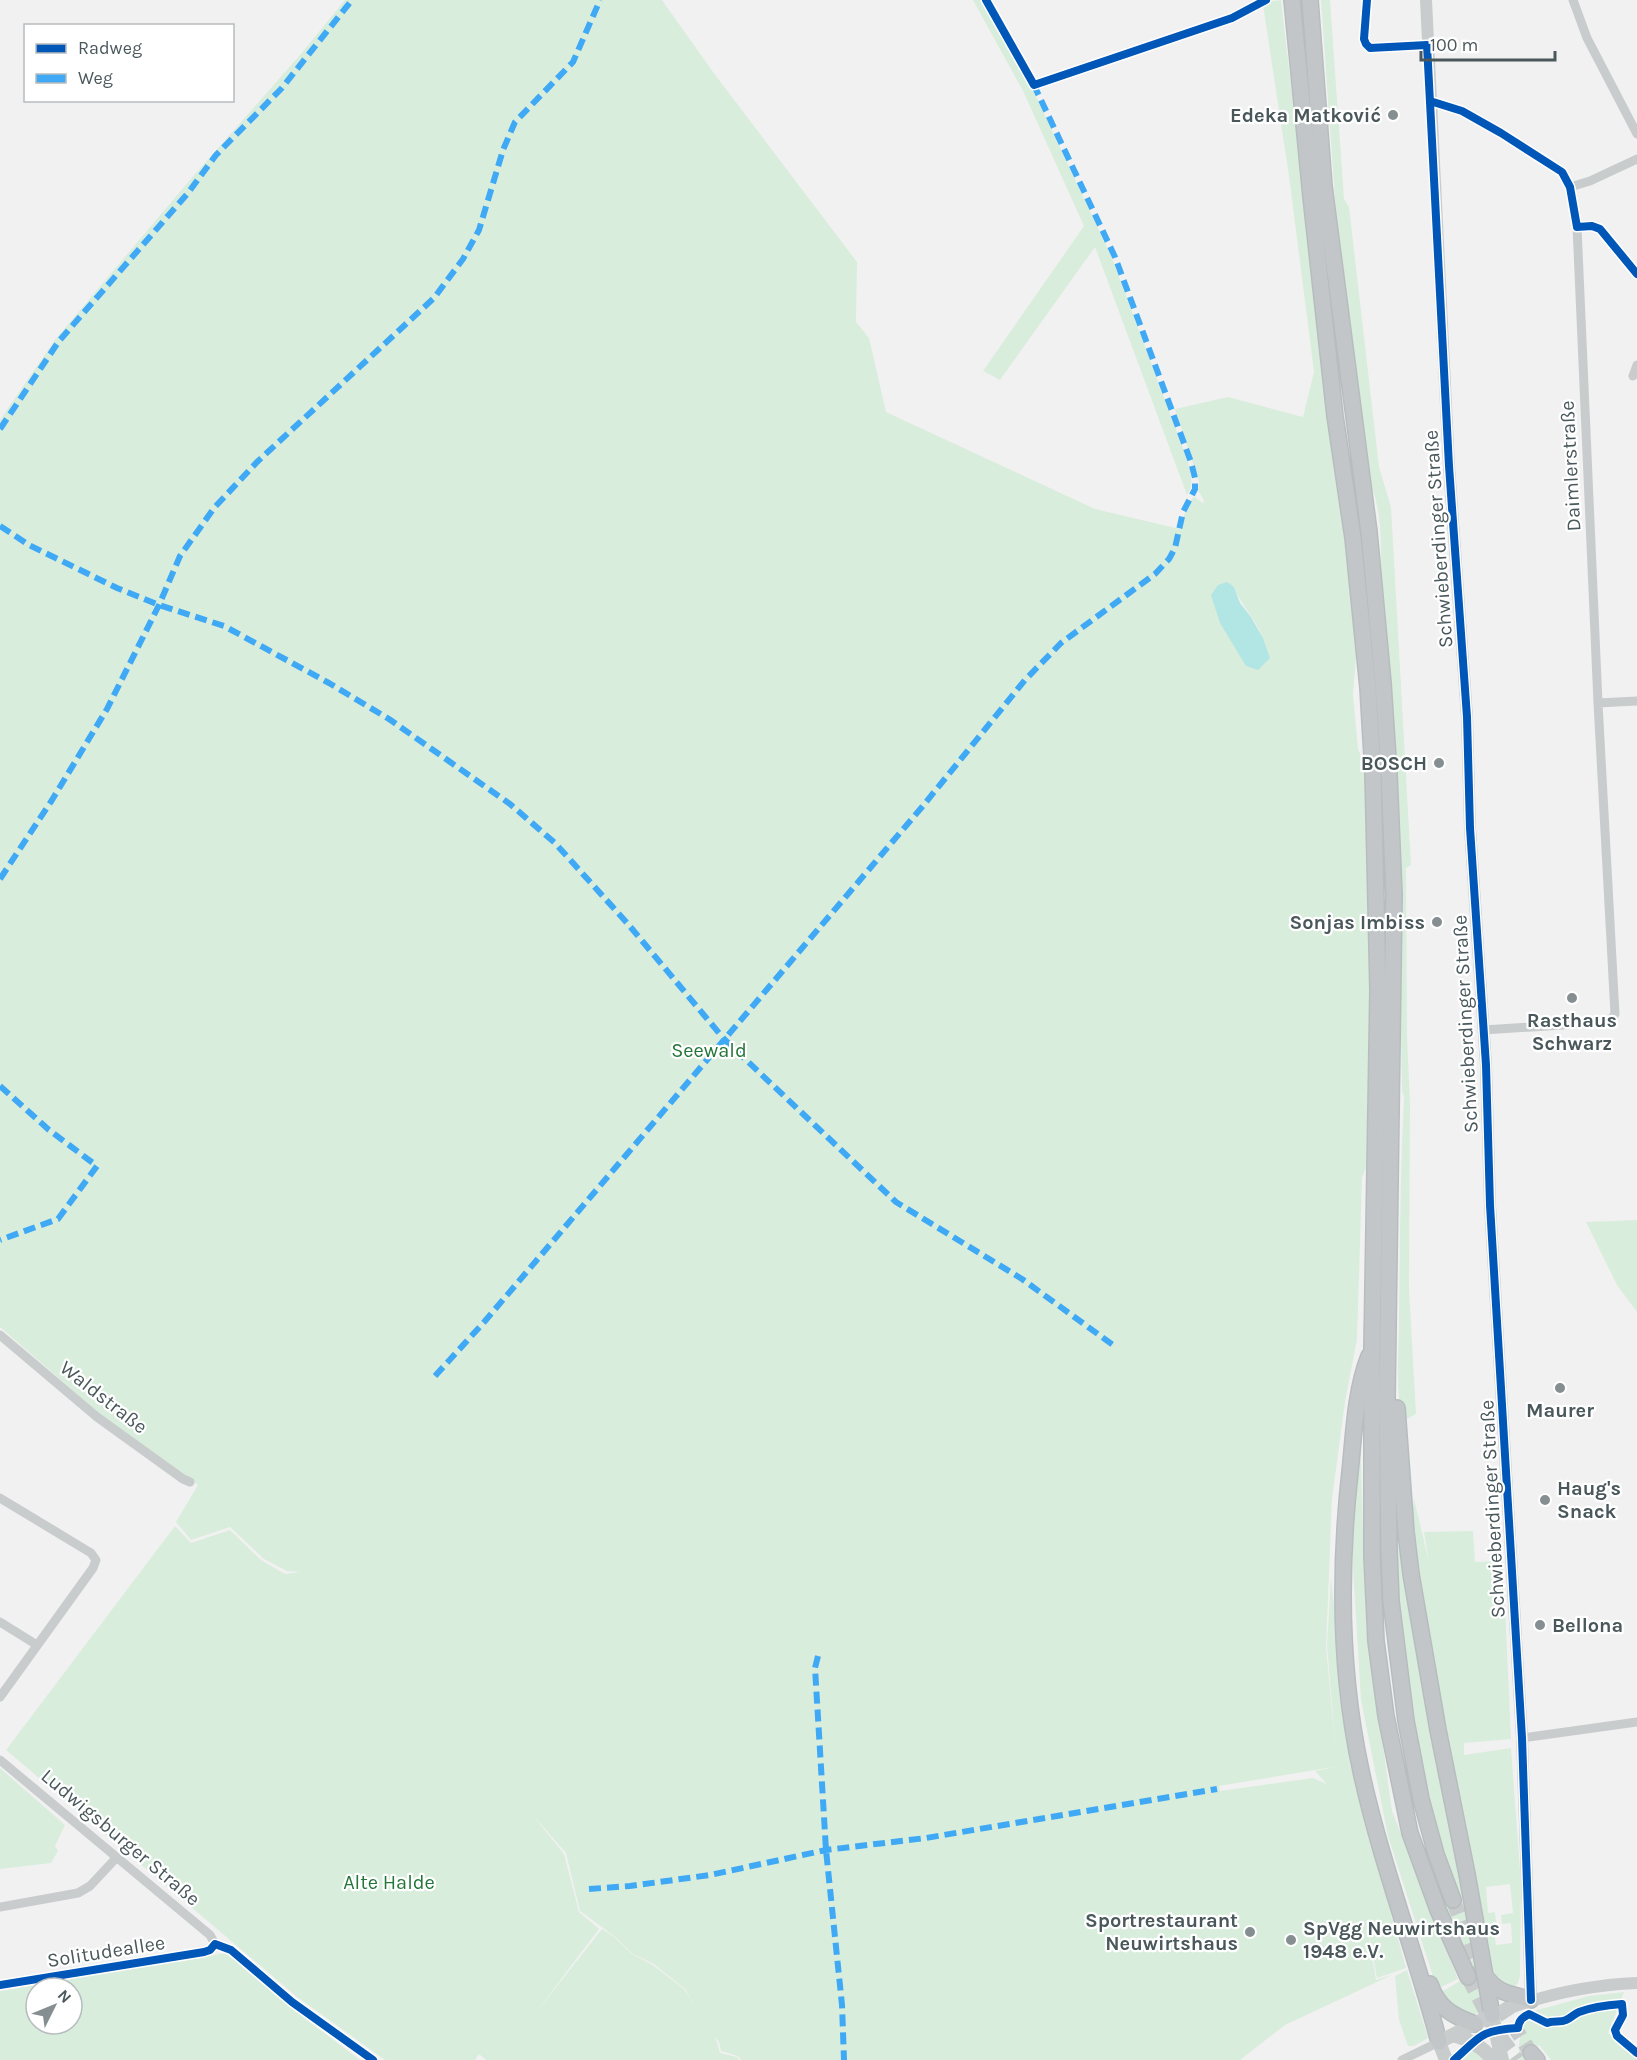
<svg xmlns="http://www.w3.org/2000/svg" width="1637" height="2060" viewBox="0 0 1637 2060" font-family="Karla,sans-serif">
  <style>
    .green { fill: #d9eddc; fill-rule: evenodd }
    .water { fill: #b2e6e4 }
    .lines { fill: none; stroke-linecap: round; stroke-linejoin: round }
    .trunk-tunnel { stroke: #c8cbcc; stroke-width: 15; stroke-dasharray: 15 8; stroke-linecap: butt }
    .trunk-casing { stroke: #b7bdbf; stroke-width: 18 }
    .minor { stroke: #c9cccd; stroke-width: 9 }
    .tertiary { stroke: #c9cccd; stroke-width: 12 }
    .secondary { stroke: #c9cccc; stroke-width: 14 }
    .trunk { stroke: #c2c6c8; stroke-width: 15 }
    .quiet { stroke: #3fa9f5; stroke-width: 6; stroke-dasharray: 12 6; stroke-linecap: butt }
    .cycleway-casing { stroke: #fff; stroke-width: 11 }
    .cycleway { stroke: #0057b8; stroke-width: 8 }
    .poi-dot { fill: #858e90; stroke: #fff; stroke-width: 2 }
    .labels { text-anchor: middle; stroke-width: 4.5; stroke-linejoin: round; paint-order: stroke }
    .poi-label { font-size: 20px; font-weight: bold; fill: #4a585c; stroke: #fff; text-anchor: end }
    .street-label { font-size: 20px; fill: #4a585c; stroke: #fff }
    .park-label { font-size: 20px; fill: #237538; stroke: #fff }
  </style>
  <rect width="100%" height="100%" fill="#f2f1f1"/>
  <path class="green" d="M345,0H662L713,72L857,262L856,322L869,338L886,412L1095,509L1180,529C1184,518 1185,505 1194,497L1203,503L1204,501L1198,490L1199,482L1175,409L1228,397L1303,417L1314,372L1289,176L1263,5L1267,2L1281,0L1357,649L1353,694L1358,749L1365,766L1370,899L1368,1163L1362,1178L1357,1339L1345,1402L1332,1499L1326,1647L1336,1753L1327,1645L1331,1577L1350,1764L1406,1968L1377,1978L1365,1913L1376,1980L1394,1974L1285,2025L1240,2060H741L738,2056L721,2051L719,2042L715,2036L720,2053L737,2057L739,2060H486L479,2054L475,2060H385L296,1996L6,1750L175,1526L191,1543L230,1530L261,1560L285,1574L300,1572L287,1571L264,1559L230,1527L191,1540L176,1522L198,1485L100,1414L0,1327V420L54,341L189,181L300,55ZM1234,587C1241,606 1257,620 1263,639C1266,645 1267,651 1270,658L1220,623ZM1339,1766L1315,1771L1327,1784L1313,1778L1220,1791L1219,1786ZM531,1813L566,1853L580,1911L614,1936L633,1954L654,1964L685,1989L696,2008L684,1989L653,1965L632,1954L613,1936L602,1929L534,2015L599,1929L579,1912L564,1854Z
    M973,0H983L1032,88L1112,258L1187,459C1190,471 1195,484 1187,495L1095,247L1000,380L983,371L1084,226L1023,91Z
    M1321,0H1330L1344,199L1349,207L1379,467L1391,507L1411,865L1406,868L1407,1037L1410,1103L1409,1289L1416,1414L1403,1421C1395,1399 1399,1347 1399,1321C1400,1247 1400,1172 1404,1097L1402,1091L1398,863L1379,583C1382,546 1383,512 1368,477L1335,199Z
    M1637,1220V1312L1617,1285L1586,1222Z
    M1360,1433L1366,1624L1392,1811L1458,1979L1437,1989L1388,1836L1361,1700L1351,1535Z
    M1391,1497L1412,1632L1463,1896L1461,1898C1449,1861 1433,1823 1424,1786C1401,1691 1396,1594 1391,1497Z
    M1414,1499L1429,1562L1424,1532L1473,1531L1475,1562L1503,1561L1511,1739L1464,1743V1755L1511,1748L1521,1883L1520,1976L1518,1983L1514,1988L1494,1981C1459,1833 1436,1681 1410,1531ZM1510,1884L1513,1913L1501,1915L1502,1924L1511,1923L1512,1943L1496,1945L1493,1922H1496L1495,1912L1488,1913L1486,1887Z
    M0,1768L65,1825L55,1846L58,1851L51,1863L0,1869Z
    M1464,1898L1483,1997L1480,2012L1467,2018L1438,1994L1475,1972L1445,1906Z
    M226,1953L291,2008L360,2060H0V1991ZM36,1988H72V2024H36Z
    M1407,1970L1428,2038L1414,2046H1408L1399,2020L1395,1976Z
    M1624,1992L1608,2033L1637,2056V2060H1551L1539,2045L1523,2056L1525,2060H1519C1518,2043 1520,2027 1530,2012L1589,1996Z
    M1473,2046L1487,2060H1458Z"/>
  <path class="water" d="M1227,582L1234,587L1240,603L1251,617L1263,638L1270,658L1258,670L1246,666L1220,623L1211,595L1218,585Z"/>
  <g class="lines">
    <path class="trunk-tunnel" d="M1453,1900L1472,1950L1498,2002L1531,2053
      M1468,1977L1496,2031L1517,2060"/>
    <g class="trunk-casing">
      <path id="trunk" d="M1292,0L1311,197L1335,416L1353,538L1368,688L1373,773L1378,990L1372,1348V1556L1376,1641L1386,1716L1410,1833L1438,1910L1468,1977
        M1310,0L1324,186L1369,532L1383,683L1389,774L1394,895L1387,1398L1389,1551L1391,1601L1406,1721L1421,1799L1436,1854L1453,1900
        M1369,1356C1355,1392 1354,1434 1350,1472C1339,1571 1340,1674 1361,1771C1381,1863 1415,1951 1439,2042
        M1397,1408L1406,1532L1411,1574L1438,1730L1467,1874L1492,2015
        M1485,1976C1499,1995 1511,1993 1531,2000
        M1430,1984C1438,2008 1453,2016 1475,2024
        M1531,2053L1537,2060"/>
    </g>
    <path class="minor" d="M1573,0L1587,38L1637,134
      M1366,44L1364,39L1367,0
      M1430,101L1462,111L1501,133L1562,172L1570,187L1577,227L1598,703L1615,1014L1609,1022L1483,1030
      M1570,187L1590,181L1637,159
      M1577,227L1592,226L1600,229L1637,274
      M1633,376L1637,365
      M1598,703L1637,701
      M0,1335L97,1417L183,1479L190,1482
      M0,1498L91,1553L96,1560L93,1568L0,1697
      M0,1622L37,1645
      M1522,1738L1637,1722
      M0,1760L210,1935L215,1944L210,1950L204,1952L0,1985
      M0,1907L78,1893L90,1886L117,1857
      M1402,2060L1439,2042"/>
    <path class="tertiary" d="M1426,0L1449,466L1467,717L1470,828L1486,1065L1490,1205L1522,1738L1531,2000
      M1492,2015C1538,1996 1587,1985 1637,1983"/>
    <path class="secondary" d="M1453,2035C1470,2040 1482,2046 1493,2060
      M1446,2060L1439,2042L1492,2015L1502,2060"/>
    <use href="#trunk" class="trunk"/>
    <path class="quiet" d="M0,429L59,341L188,193L216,155L281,89L352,0
      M0,526L29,545L117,588L159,605L224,626L329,683L389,719L510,804L555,843L628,924L724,1039L896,1202L1022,1279L1113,1345
      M0,879L52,800L107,709L159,605L180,556L214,508L257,462L434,298L463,259L479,230L503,150L515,122L573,62L600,0
      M0,1086L49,1130L97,1166L58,1219L0,1240
      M435,1376L485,1321L922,807L1025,680L1061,643L1155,574L1169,559L1175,548L1183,512L1195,489V478L1191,462L1115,257L1032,81
      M818,1656L815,1668L826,1850L842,2005L844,2060
      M589,1889L630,1886L710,1875L826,1850L926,1838L1217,1789"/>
    <g class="cycleway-casing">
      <path id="cycleway" d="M986,0L1034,85L1232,18L1266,0
        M1367,0L1364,39L1366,44L1370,48L1427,45L1449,466L1467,717L1470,828L1486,1065L1490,1205L1522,1738L1531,2000
        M1430,101L1462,111L1501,133L1562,172L1570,187L1577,227L1592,226L1600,229L1637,274
        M0,1985L204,1952L210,1950L215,1944L231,1950L292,2002L373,2060
        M1454,2060C1480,2037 1480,2030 1518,2028C1519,2020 1522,2018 1529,2014L1547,2023C1554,2020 1560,2023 1566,2020C1571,2018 1574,2014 1579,2012C1592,2007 1608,2005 1622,2004L1623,2015L1615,2030L1617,2036L1637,2053"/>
    </g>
    <use href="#cycleway" class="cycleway"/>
  </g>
  <g class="poi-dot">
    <circle cx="1393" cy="115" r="6"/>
    <circle cx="1439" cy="763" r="6"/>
    <circle cx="1437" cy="922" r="6"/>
    <circle cx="1572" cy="998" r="6"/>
    <circle cx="1560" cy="1388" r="6"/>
    <circle cx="1545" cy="1500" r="6"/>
    <circle cx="1540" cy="1625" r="6"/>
    <circle cx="1250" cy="1932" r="6"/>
    <circle cx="1291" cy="1940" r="6"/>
  </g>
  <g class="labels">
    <g class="poi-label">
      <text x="1381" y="122">Edeka Matković</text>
      <text x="1427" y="770">BOSCH</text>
      <text x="1425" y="929">Sonjas Imbiss</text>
      <text x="1572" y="1027" text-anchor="middle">Rasthaus<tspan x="1572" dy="23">Schwarz</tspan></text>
      <text x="1560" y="1417" text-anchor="middle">Maurer</text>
      <text x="1557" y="1495" text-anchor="start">Haug's<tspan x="1557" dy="23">Snack</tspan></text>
      <text x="1552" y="1632" text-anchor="start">Bellona</text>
      <text x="1238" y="1927">Sportrestaurant<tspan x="1238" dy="23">Neuwirtshaus</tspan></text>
      <text x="1303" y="1935" text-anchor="start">SpVgg Neuwirtshaus<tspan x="1303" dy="23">1948 e.V.</tspan></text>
    </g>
    <g class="street-label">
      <text transform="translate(1570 466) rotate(-93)" y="7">Daimlerstraße</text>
      <text transform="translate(1438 539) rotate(-94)" y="7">Schwieberdinger Straße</text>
      <text transform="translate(1465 1024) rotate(-93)" y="7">Schwieberdinger Straße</text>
      <text transform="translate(104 1397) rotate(38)" y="7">Waldstraße</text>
      <text transform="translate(1492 1509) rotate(-93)" y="7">Schwieberdinger Straße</text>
      <text transform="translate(121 1837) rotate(40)" y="7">Ludwigsburger Straße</text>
      <text transform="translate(106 1951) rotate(-9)" y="7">Solitudeallee</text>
    </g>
    <g class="park-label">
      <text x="709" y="1057">Seewald</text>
      <text x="389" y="1889">Alte Halde</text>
    </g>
  </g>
  <rect x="24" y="24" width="210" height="78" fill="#ffffff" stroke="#b7bcbe" stroke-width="1.5"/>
  <rect x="36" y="44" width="30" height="9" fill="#0057b8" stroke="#b7bcbe" stroke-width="1.5"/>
  <text x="78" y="54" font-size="18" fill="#4a585c">Radweg</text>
  <rect x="36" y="74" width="30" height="9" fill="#3fa9f5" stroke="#b7bcbe" stroke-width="1.5"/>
  <text x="78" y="84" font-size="18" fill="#4a585c">Weg</text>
  <g transform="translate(54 2006) rotate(47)"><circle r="28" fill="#ffffff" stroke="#b7bcbe" stroke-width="1.5"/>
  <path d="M0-4.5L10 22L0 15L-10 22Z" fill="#858e90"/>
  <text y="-9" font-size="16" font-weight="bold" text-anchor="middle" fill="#4a585c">N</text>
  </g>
  <path d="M1421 51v9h134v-9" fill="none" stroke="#4a585c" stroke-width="3"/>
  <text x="1430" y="51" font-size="18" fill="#4a585c" stroke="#ffffff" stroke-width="4.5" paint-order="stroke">100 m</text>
</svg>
